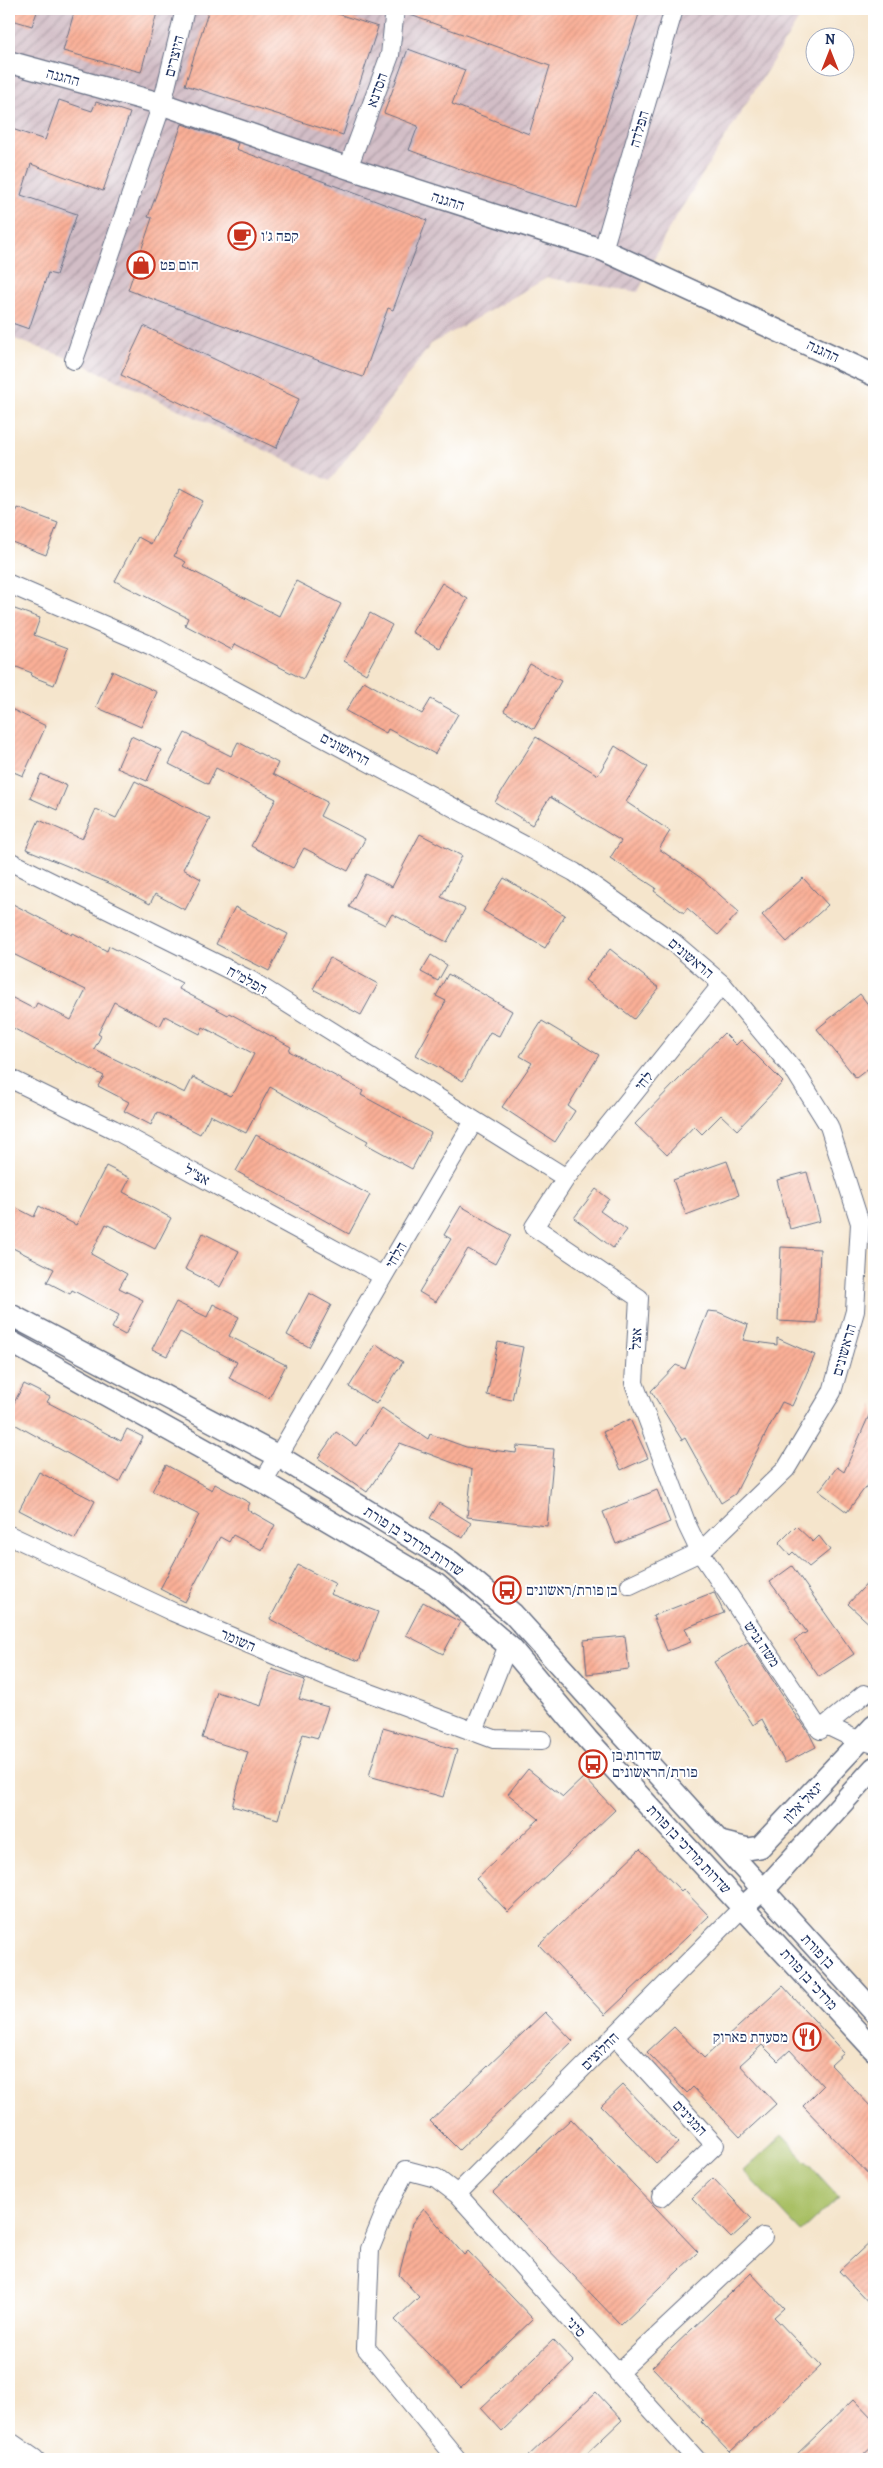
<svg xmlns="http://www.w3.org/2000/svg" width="883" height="2468" viewBox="0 0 883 2468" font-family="Alegreya,'Frank Ruhl Libre',serif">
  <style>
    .industrial { fill: url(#industrial-furrows) }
    .pitch { fill: #a8bf64; stroke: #627761 }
    .building { fill: url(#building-hatch); fill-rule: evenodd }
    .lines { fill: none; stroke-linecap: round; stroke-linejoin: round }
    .minor-casing { stroke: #676f84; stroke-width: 20 }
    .tertiary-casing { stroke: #676f84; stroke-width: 24 }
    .minor { stroke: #fff; stroke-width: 18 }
    .tertiary { stroke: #fff; stroke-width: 21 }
    .labels { text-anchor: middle; stroke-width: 4; stroke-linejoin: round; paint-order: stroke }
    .street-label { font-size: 15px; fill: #1b2f5e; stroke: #fff }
    .poi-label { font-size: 15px; fill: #1b2f5e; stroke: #fff; text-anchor: start }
  </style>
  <defs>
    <pattern id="industrial-furrows" width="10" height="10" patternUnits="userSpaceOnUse" patternTransform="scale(1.25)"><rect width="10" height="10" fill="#d2bdc6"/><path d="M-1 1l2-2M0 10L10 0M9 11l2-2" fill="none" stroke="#aa9aa4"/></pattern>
    <pattern id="building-hatch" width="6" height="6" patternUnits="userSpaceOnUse" patternTransform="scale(1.25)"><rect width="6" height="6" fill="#faaf96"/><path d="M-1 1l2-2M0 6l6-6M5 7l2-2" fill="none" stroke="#d69784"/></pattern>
  </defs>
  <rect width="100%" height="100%" fill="#fff"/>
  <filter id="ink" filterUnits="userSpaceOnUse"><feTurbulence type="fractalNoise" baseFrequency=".02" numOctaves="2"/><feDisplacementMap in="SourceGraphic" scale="10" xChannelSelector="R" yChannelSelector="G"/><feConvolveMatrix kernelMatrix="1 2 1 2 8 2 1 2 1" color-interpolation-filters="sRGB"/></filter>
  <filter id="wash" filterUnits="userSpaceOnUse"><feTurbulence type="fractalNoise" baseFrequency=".0096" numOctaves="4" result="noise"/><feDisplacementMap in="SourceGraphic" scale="20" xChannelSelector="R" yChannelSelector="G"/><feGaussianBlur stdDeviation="1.12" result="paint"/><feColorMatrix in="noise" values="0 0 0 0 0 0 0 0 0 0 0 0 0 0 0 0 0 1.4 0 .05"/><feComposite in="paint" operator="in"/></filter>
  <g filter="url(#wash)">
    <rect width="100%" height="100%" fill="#f5e5cc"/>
    <path class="industrial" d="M9,9H805L668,230L638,292L547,278L431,344L330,481L74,360L9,337Z"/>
    <path class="pitch" d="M782,2135L839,2197L801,2232L743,2171Z"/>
    <g id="blocks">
      <path class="building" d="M9,9H38L32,26L9,19Z
        M75,9H158L141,72L63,51Z
        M209,9H323L378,27L343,135L185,85Z
        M405,9H621L639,14L577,208L495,182L409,150L418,126L384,113L408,49L465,70L452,104L529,134L550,66L405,13Z
        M59,100L92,111L96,102L130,113L103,191L31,164L21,195L77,214L56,275L48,273L29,329L9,322V128L45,140Z
        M182,124L238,143L236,149L427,220L393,310L388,308L363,377L128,290L152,218L148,217Z
        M144,326L299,399L276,448L121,375Z
        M180,489L203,501L174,556L186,562L183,566L279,616L296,581L341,604L303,679L235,644L232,650L185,625L188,618L115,581L138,537L151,544Z
        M18,508L58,523L46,555L9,541V531Z
        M442,583L468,599L439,648L412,632Z
        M9,607L40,618L34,635L68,648L54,685L31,676L32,673L9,664Z
        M370,613L392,625L366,674L344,661Z
        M530,664L561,681L534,729L504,711Z
        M112,671L157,692L141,727L96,707Z
        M364,681L422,714L431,699L458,714L435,754L388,729L386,733L346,711Z
        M9,708L46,726L23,776L9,770Z
        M185,733L231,756L238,742L278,763L273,774L327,802L320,816L365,839L348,871L304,848L293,868L251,846L276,799L216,768L208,784L169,764Z
        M131,736L161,750L147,781L117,768Z
        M536,737L598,775L615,746L648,767L626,802L670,831L659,849L701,878L739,912L718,935L687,908L684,913L654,891L656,888L610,858L621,841L550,797L532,825L495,802Z
        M41,774L67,786L57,810L30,798Z
        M135,781L210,819L183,869L201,879L185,910L155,894L150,904L111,884L26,849L39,820L82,839L96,809L116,818Z
        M420,834L462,856L441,897L465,909L447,942L392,914L385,925L349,907L366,874L392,887Z
        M504,878L565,915L545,948L483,911Z
        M803,878L828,905L787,942L762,915Z
        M9,902L72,935L73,933L107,951L109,946L182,983L179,989L228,1015L229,1013L291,1047L289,1051L363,1091L361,1095L431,1133L412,1169L366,1144L368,1141L270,1087L246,1133L210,1115L200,1134L157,1112L151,1125L124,1111L129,1102L98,1086L104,1076L9,1026V996L34,1009L37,1003L71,1020L86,990L9,952ZM114,1002L160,1026L165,1016L200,1034L203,1027L254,1054L235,1091L230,1096L193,1077L185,1093L94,1049L101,1036L98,1034Z
        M235,907L288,934L269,971L216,944Z
        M610,949L659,988L634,1019L585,980Z
        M431,955L447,965L438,981L421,972Z
        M330,958L378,984L361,1015L313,989Z
        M448,974L512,1011L499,1036L490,1032L463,1081L416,1055L446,1001L436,996Z
        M860,994L874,1012V1064L856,1078L817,1029Z
        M542,1021L599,1055L568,1106L575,1111L555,1142L502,1107L532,1063L520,1056Z
        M724,1033L736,1045L741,1040L783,1082L737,1130L721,1115L702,1134L694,1126L667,1155L635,1124Z
        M256,1135L370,1195L349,1234L236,1171Z
        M727,1161L739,1195L686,1215L673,1180Z
        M106,1166L130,1178L123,1192L171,1218L155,1249L106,1224L91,1254L127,1274L119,1288L143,1300L125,1335L112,1328L119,1315L72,1290L70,1294L47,1282L54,1269L9,1246V1204L34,1217L39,1206L76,1225Z
        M807,1172L820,1221L790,1229L777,1180Z
        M596,1189L609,1199L600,1211L627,1230L613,1248L574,1218Z
        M461,1206L511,1235L495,1264L468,1249L436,1302L419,1292L451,1239L444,1235Z
        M203,1233L239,1251L220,1287L185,1269Z
        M781,1247L820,1249L817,1323L778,1321Z
        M309,1293L331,1305L309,1347L287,1335Z
        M176,1302L207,1317L213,1304L239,1317L229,1336L286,1365L269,1398L229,1378L237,1362L180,1332L167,1356L152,1349Z
        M708,1311L718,1312L748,1325L743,1340L777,1345V1338L815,1355L792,1406L782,1402L735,1494L721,1503L685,1438L682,1440L651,1391L676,1365L685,1369Z
        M498,1342L523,1347L512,1400L487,1395Z
        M376,1344L403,1362L376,1404L349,1387Z
        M24,1384L50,1397L47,1402L121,1441L127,1429L143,1437L119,1482L9,1421V1412Z
        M874,1404V1476L847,1512L819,1491L837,1467L844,1472Z
        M382,1408L428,1439L430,1434L466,1447L516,1453L517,1446L554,1449L547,1526L467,1517L472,1470L400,1443L367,1492L318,1458L336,1432L356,1446Z
        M630,1419L648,1458L621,1470L603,1432Z
        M166,1465L212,1490L215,1484L250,1503L247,1509L275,1525L262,1550L233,1535L229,1542L220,1537L185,1602L160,1589L199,1515L152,1491Z
        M39,1472L95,1501L75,1539L19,1510Z
        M657,1490L670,1522L616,1544L603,1512Z
        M439,1503L471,1523L463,1538L430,1518Z
        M796,1526L813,1542L819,1536L830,1550L809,1567L793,1552L790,1555L779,1543Z
        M298,1565L336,1584L330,1594L378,1612L359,1661L323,1648L270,1619Z
        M792,1566L854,1654L819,1677L794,1640L807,1632L770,1582Z
        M874,1576V1628L848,1604Z
        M714,1592L724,1613L685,1628L691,1642L667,1651L653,1616Z
        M423,1602L460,1622L443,1654L406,1635Z
        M625,1636L629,1669L587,1674L584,1640Z
        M748,1642L799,1721L800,1720L809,1733L816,1747L785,1763L762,1719L753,1725L714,1662Z
        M272,1669L305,1680L299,1699L328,1707L318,1738L303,1734L278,1819L232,1806L248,1752L202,1738L217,1692L261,1706Z
        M383,1728L457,1750L443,1797L369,1776Z
        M528,1769L563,1797L584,1777L615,1810L508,1912L476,1879L539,1819L508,1794Z
        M640,1849L681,1891L683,1889L709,1916L605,2015L539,1945Z
        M783,1986L844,2053L831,2065L874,2110V2180L803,2106L823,2086L790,2050L778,2061L762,2045L740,2065L776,2104L740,2137L693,2087L687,2093L647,2052L674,2027L704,2058Z
        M545,2012L573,2041L459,2150L430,2121Z
        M623,2085L678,2143L656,2163L601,2106Z
        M571,2119L698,2252L621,2325L493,2192Z
        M713,2178L752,2219L731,2238L692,2198Z
        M424,2209L464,2255L468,2251L533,2319L461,2388L395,2320L419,2297L399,2275L412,2223Z
        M874,2238V2308L839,2271Z
        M751,2273L784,2308L774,2317L821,2366L730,2452L701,2422L703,2420L652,2367Z
        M553,2340L574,2362L502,2431L481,2408Z
        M596,2392L622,2420L581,2459H525Z
        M854,2399L874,2420V2445L859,2459H792Z"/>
    </g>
  </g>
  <g filter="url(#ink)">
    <use href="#blocks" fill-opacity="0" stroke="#676f84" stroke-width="1"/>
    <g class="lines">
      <g class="minor-casing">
        <path id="minor" d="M348,168L390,55L395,9
          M603,250L674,9
          M74,360L162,104L185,9
          M9,584L152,646L574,872L673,942L722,984L796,1073L829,1126L860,1223L855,1311L832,1392L786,1469L700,1552L630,1585
          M9,861L250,980L566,1178
          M722,984L566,1178L534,1227L639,1298L634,1383L687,1525L700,1552L820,1730L864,1694
          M9,1078L113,1129L383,1276
          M263,1482L474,1121
          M9,1535L173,1612L324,1676L494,1739L542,1740
          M826,1725L851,1737L874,1744
          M474,1731L508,1645
          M615,2036L715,2145L661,2197
          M457,2194L743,1907
          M618,2373L763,2237
          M9,2441L35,2459
          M457,2459L366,2348L370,2249L387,2207L406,2170L436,2178L457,2194L696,2459"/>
      </g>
      <g class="tertiary-casing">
        <path id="tertiary" d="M9,62L162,104L348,168L603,250L874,375
          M9,1314L278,1456L451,1562L513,1614L874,2012
          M9,1341L263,1482L436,1584L511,1648L587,1739L874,2050
          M720,1842L748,1849L760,1847L874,1726
          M751,1900L772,1881L874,1768"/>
      </g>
      <use href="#minor" class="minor"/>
      <use href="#tertiary" class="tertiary"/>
    </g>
  </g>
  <defs>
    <g id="cafe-ring" transform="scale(1.4375)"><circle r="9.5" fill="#fff" stroke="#c8321e" stroke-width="1.5"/><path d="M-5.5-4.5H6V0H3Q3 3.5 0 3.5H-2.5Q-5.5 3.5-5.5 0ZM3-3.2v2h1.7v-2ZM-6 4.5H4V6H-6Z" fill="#c8321e"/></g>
    <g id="shop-ring" transform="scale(1.4375)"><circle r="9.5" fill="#fff" stroke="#c8321e" stroke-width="1.5"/><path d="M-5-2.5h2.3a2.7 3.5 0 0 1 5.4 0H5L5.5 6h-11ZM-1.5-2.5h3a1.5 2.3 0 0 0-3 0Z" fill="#c8321e"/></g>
    <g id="bus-ring" transform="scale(1.4375)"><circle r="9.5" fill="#fff" stroke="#c8321e" stroke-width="1.5"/><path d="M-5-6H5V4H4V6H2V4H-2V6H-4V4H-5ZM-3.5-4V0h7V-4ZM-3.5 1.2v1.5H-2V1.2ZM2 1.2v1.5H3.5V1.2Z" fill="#c8321e"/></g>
    <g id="restaurant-ring" transform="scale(1.4375)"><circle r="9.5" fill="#fff" stroke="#c8321e" stroke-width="1.5"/><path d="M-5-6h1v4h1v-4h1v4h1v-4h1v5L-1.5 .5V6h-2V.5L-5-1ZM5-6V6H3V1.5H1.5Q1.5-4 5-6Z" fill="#c8321e"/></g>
  </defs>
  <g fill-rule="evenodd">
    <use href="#cafe-ring" x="242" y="236"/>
    <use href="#shop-ring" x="141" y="265"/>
    <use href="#bus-ring" x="507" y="1590"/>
    <use href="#bus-ring" x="593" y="1764"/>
    <use href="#restaurant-ring" x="807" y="2037"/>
  </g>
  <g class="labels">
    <g class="street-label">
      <text transform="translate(174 56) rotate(-76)" y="5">היוצרים</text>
      <text transform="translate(63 77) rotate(15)" y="5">ההגנה</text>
      <text transform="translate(377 90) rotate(-70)" y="5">הסדנא</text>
      <text transform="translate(639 129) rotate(-74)" y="5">הפלדה</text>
      <text transform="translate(448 201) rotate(18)" y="5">ההגנה</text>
      <text transform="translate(823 351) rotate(25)" y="5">ההגנה</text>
      <text transform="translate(345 749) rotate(28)" y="5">הראשונים</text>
      <text transform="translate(691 958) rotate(40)" y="5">הראשונים</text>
      <text transform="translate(247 980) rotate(29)" y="5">הפלמ"ח</text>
      <text transform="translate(644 1081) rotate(-51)" y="5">לחי</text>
      <text transform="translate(197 1175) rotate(29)" y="5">אצ"ל</text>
      <text transform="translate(396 1255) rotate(-60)" y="5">הלחי</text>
      <text transform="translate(636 1339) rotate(-87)" y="5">אצל</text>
      <text transform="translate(844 1350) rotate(-74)" y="5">הראשונים</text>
      <text transform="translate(414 1541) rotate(33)" y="5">שדרות מרדכי בן פורת</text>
      <text transform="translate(238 1640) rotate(23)" y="5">השומר</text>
      <text transform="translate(762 1644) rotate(56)" y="5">משה גניש</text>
      <text transform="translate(803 1802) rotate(-46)" y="5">יגאל אלון</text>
      <text transform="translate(689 1849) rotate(47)" y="5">שדרות מרדכי בן פורת</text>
      <text transform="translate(818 1951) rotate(47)" y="5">בן פורת</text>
      <text transform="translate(809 1979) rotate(48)" y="5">מרדכי בן פורת</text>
      <text transform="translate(600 2051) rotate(-45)" y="5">החלוצים</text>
      <text transform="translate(690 2118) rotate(47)" y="5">המגינים</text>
      <text transform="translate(576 2327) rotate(48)" y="5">סיני</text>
    </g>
    <g class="poi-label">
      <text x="261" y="241">קפה ג'ו</text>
      <text x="160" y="270">הום פט</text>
      <text x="526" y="1595">בן פורת/ראשונים</text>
      <text x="612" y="1760">שדרות בן<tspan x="612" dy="17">פורת/הראשונים</tspan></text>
      <text x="788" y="2042" text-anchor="end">מסעדת פארוק</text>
    </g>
  </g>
  <rect width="883" height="2468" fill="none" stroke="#fff" stroke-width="30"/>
  <g transform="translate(830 52)"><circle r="24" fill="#ffffff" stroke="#a4acbf"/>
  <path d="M0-4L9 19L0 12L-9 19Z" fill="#c8321e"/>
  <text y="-8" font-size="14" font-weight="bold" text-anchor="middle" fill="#1b2f5e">N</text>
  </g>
</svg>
